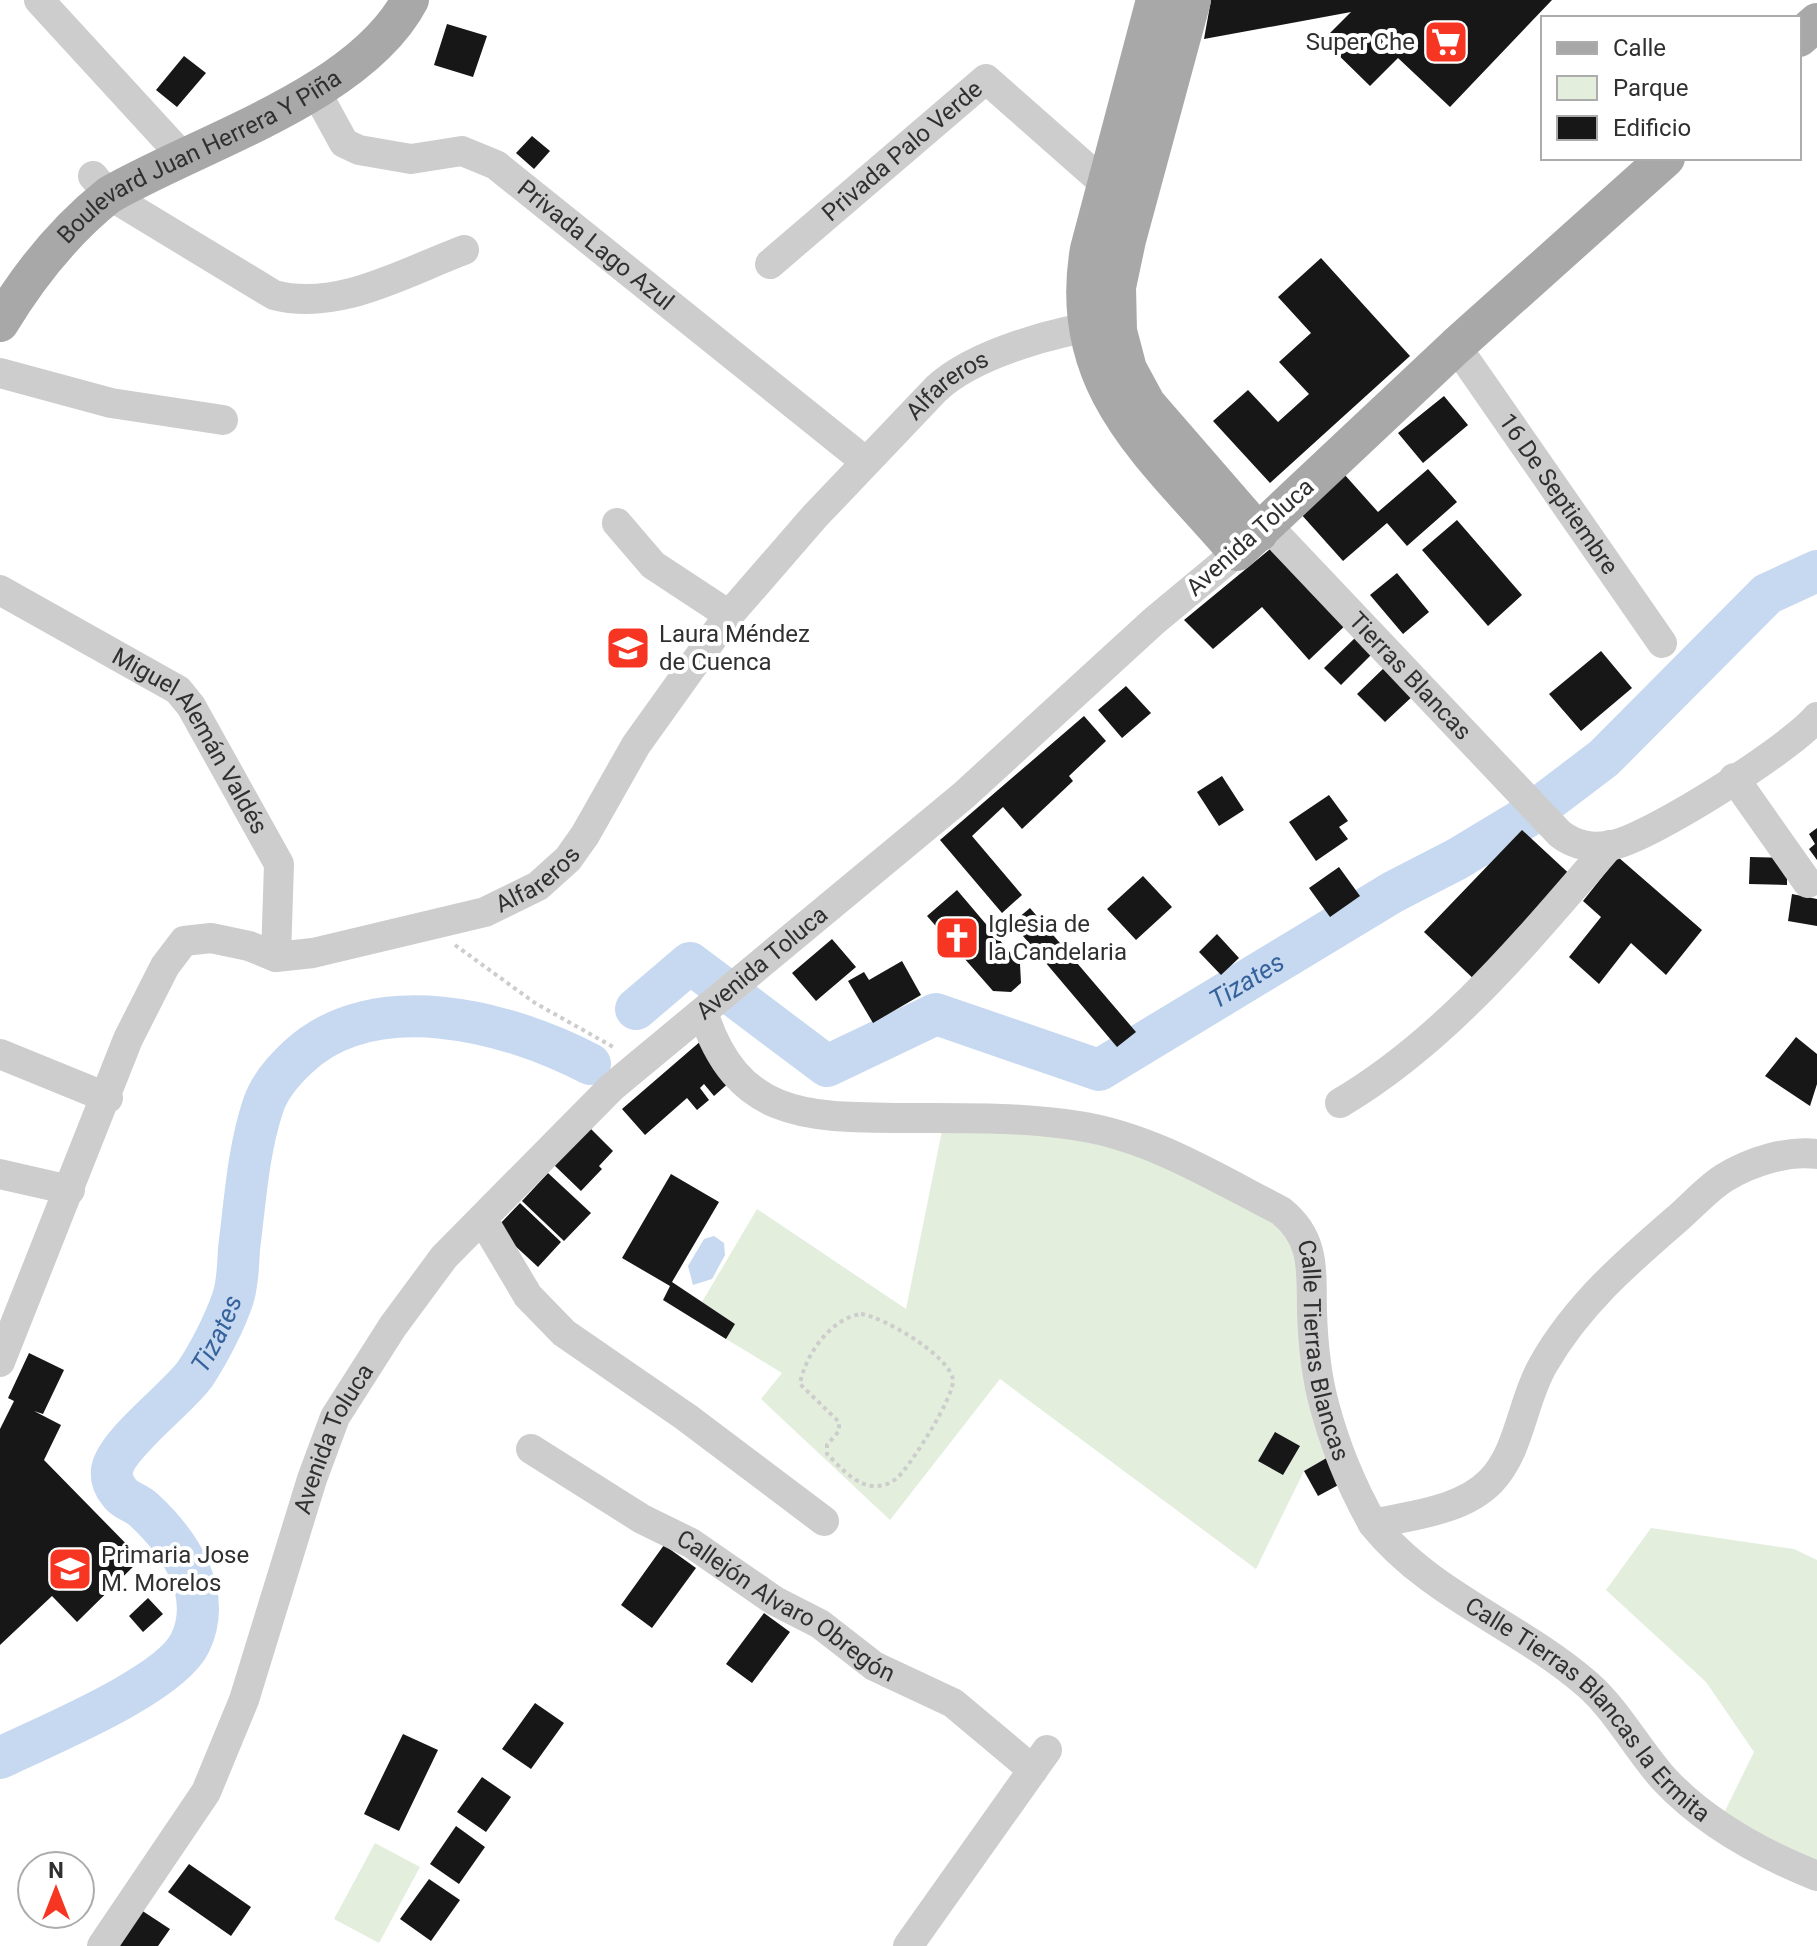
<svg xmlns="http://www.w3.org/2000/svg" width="1817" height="1946" viewBox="0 0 1817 1946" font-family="Roboto,sans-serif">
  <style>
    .green { fill: #e3eedd }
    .water { fill: #c7d9f0 }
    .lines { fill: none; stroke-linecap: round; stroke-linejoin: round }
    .river { stroke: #c7d9f0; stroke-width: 42 }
    .building { fill: #171717 }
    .path { stroke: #cdcdcd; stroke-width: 4; stroke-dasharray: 4 4; stroke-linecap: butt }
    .minor { stroke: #cdcdcd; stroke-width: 30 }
    .major { stroke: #a8a8a8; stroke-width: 38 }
    .labels { text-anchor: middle; stroke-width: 8; stroke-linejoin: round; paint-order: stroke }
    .poi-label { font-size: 24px; fill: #303030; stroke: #fff; text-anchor: start }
    .street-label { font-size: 24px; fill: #303030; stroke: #fff }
    .water-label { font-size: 26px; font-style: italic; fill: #35629b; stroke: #fff }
  </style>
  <rect width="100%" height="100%" fill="#fff"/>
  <path class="green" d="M943,1126L1048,1129L1178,1166L1293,1236L1330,1456L1304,1471L1256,1569L1000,1379L890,1520L761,1399L782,1373L726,1339L735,1324L702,1302L757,1209L906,1309Z
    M1651,1528L1794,1549L1817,1560V1869L1721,1819L1754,1752L1706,1682L1606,1590Z
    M375,1843L420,1867L379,1943L334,1919Z"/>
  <path class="water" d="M714,1236L724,1243L725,1255L712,1279L693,1285L688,1266L704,1239Z"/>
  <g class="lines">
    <g class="river">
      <path id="s1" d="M636,1009L690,963L827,1066L936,1014L1099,1070L1393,892L1457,859L1525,818L1604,758L1767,594L1817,571"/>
      <path id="s2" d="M0,1758C45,1736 169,1686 190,1643C214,1593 179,1542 143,1509C135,1502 125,1501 119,1492C114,1486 111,1478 112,1470C116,1444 178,1398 195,1374C209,1353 225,1322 233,1298C238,1283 238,1265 239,1249C245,1202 248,1151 263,1106C269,1087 284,1070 298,1057C374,986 508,1021 590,1064"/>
    </g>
  </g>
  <path class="building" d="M1211,0H1552L1450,107L1398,58L1370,86L1323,40L1351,12L1204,39Z
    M447,24L487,36L473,77L434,65Z
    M184,56L206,73L177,107L156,90Z
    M532,136L550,151L534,169L516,153Z
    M1321,258L1410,356L1270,483L1213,421L1248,390L1278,422L1309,394L1279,362L1311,333L1278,297Z
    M1444,396L1468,425L1423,463L1398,433Z
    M1428,469L1457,502L1407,546L1387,523L1343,561L1300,513L1344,474L1378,512Z
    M1457,520L1522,595L1488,626L1422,550Z
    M1275,545L1350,621L1309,660L1262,607L1213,649L1184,620Z
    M1397,573L1429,612L1403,634L1370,595Z
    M1357,636L1374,652L1341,685L1324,668Z
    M1601,651L1632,688L1581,731L1549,694Z
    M1387,665L1415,694L1385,722L1357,694Z
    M1126,686L1151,713L1122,738L1098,710Z
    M1084,716L1106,741L1069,776L1073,781L1022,829L1003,807L972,836L1022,895L1002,913L940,840Z
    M1222,776L1244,810L1219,826L1197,792Z
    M1329,795L1348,821L1339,827L1348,839L1316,861L1289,822Z
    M1817,828V860L1809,849L1815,844L1809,834Z
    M1522,830L1576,880L1478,983L1424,932Z
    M1618,857L1702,930L1666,975L1631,943L1599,984L1569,957L1601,917L1583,901Z
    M1750,857L1787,858V885L1749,884Z
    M1339,867L1360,896L1330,917L1309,888Z
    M1143,876L1172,907L1136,940L1107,909Z
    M957,890L1020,964L1021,983L1011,992L993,991L927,916Z
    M1792,894L1817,899V926L1788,921Z
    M1030,908L1136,1032L1117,1047L1012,923Z
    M1217,934L1239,958L1221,975L1199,952Z
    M832,939L856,967L816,1001L792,973Z
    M902,961L921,995L873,1023L848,981L864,972L869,980Z
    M1796,1037L1817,1054V1084L1810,1106L1765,1076Z
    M702,1040L731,1081L714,1096L704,1084L700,1088L709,1100L697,1110L687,1098L645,1135L622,1109Z
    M589,1127L613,1151L599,1166L602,1169L581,1191L554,1165Z
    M548,1173L591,1213L564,1241L522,1201Z
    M671,1174L719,1202L672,1282L735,1324L726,1339L663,1300L670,1286L622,1258Z
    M520,1203L561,1242L538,1267L496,1228Z
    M29,1353L64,1370L43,1414L34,1411L61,1425L44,1460L141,1559L77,1622L52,1596L0,1645V1429L14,1401L8,1398Z
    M1275,1432L1300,1446L1283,1475L1258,1461Z
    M1330,1456L1344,1482L1318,1496L1304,1471Z
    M664,1545L696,1568L652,1628L621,1605Z
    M148,1598L163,1614L143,1632L129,1616Z
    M764,1613L790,1632L752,1683L726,1664Z
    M535,1703L564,1723L531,1769L502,1749Z
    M403,1734L438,1750L399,1831L364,1814Z
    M482,1777L511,1797L486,1832L457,1812Z
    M456,1826L485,1847L459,1884L430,1864Z
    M189,1864L251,1907L231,1936L168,1892Z
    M429,1879L460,1900L431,1941L400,1919Z
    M138,1908L170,1929L158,1946H113Z"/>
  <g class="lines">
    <path class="path" d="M455,945L535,1003L615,1048
      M861,1314C884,1317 950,1356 953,1380C954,1397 912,1463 899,1476C893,1482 885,1486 877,1486C858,1488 840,1467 827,1454V1445L839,1431V1422L800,1384C805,1355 831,1318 861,1314Z"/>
    <g class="minor">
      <path d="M39,0L184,158"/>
      <path id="s3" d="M315,90L344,143L359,150L411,159L462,151L496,165L866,462"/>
      <path d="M93,176L109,195L274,295C338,312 405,272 464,250"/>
      <path id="s4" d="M770,264L986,79L1105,184"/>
      <path id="s5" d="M1456,346L1662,643"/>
      <path d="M0,373L111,403L223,420"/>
      <path d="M617,523L653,565L729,615"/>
      <path id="s6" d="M1267,525L1560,834C1576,846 1592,849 1613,845C1653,836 1790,749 1817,717"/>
      <path id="s7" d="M0,590L178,690L191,706L279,864L276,957"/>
      <path d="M1734,778L1808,883"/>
      <path id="s8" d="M703,1012C738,1122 812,1117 909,1118C966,1118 1023,1117 1079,1126C1151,1137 1217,1178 1281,1211C1316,1239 1311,1271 1312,1312C1313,1343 1316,1374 1324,1404C1335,1446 1352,1487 1373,1524C1412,1515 1462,1511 1491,1481C1520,1451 1522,1401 1543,1365C1577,1305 1627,1262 1678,1218C1693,1205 1708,1188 1724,1178C1750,1162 1787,1150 1817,1154"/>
      <path d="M0,1054L108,1098"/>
      <path d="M1340,1103C1448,1039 1528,939 1610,845"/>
      <path d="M0,1174L70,1190"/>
      <path d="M483,1220L528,1296L564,1333L686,1417L824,1521"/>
      <path id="s9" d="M0,1362L128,1039L165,966L184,941L211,938L249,946L276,957L313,953L485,912L538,886L568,859L585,835L636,745L729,615L815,516L936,389C973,354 1057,330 1108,325"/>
      <path id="s10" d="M531,1449L642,1519L691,1543L775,1601L820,1624L874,1666L953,1703L1033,1770"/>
      <path id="s11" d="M1373,1524C1430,1595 1519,1625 1587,1684C1617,1710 1637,1749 1664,1779C1705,1823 1762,1854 1817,1876"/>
      <path id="s12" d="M102,1946L206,1792L244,1700L312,1479L335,1417L393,1326L444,1257L612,1087L964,795L1154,621L1237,552"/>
      <path d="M908,1946L1047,1750"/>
    </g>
    <g class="major">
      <path d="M1155,0L1089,249C1065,388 1155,456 1237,552L1456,346L1666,158"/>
      <path d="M1192,0L1127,240L1117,287L1118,331L1128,369L1147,404L1259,533"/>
      <path d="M1799,38L1817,22"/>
      <path id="s13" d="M0,323C29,275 65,230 109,195C199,143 360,95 410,0"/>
    </g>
  </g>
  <defs>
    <g id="supermarket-square" transform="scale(2.3)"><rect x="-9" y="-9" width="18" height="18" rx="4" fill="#f63623" stroke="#fff"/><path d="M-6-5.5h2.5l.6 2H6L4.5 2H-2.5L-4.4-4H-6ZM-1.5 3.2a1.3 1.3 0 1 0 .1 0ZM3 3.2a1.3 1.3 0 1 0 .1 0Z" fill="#fff"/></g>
    <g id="school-square" transform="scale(2.3)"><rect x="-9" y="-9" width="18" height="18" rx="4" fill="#f63623" stroke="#fff"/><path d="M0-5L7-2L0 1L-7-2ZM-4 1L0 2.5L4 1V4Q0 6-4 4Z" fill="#fff"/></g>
    <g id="church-square" transform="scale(2.3)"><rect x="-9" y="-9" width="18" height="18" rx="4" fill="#f63623" stroke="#fff"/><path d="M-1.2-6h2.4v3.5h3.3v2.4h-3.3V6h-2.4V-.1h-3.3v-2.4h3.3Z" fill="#fff"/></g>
  </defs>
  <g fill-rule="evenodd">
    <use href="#supermarket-square" x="1446" y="42"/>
    <use href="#school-square" x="628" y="648"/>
    <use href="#church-square" x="957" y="938"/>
    <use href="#school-square" x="70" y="1569"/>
  </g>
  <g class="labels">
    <g class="poi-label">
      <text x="1415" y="50" text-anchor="end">Super Che</text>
      <text x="659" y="642">Laura Méndez<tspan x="659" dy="28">de Cuenca</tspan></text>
      <text x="988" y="932">Iglesia de<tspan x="988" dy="28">la Candelaria</tspan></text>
      <text x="101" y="1563">Primaria Jose<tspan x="101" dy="28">M. Morelos</tspan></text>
    </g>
    <g class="street-label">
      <text dy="8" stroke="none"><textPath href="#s4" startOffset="174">Privada Palo Verde</textPath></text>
      <text dy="8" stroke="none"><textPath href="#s13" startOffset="266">Boulevard Juan Herrera Y Piña</textPath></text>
      <text dy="8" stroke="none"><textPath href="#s3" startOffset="346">Privada Lago Azul</textPath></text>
      <text dy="8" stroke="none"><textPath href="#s9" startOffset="1480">Alfareros</textPath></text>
      <text dy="8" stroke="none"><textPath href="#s5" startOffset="180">16 De Septiembre</textPath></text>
      <text transform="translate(1250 537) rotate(-42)" y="8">Avenida Toluca</text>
      <text dy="8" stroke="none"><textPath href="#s6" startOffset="208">Tierras Blancas</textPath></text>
      <text dy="8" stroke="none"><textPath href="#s7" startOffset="250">Miguel Alemán Valdés</textPath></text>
      <text dy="8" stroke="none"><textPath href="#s9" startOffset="832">Alfareros</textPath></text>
      <text dy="8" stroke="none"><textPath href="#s12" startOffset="1210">Avenida Toluca</textPath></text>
      <text dy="8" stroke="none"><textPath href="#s8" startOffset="796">Calle Tierras Blancas</textPath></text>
      <text dy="8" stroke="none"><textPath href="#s12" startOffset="562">Avenida Toluca</textPath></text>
      <text dy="8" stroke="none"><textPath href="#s10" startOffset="300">Callejón Alvaro Obregón</textPath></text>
      <text dy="8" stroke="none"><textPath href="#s11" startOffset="286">Calle Tierras Blancas la Ermita</textPath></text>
    </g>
    <g class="water-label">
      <text dy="9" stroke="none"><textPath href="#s1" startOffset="708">Tizates</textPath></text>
      <text dy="9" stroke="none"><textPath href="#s2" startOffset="604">Tizates</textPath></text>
    </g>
  </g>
  <rect x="1541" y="16" width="260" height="144" fill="#ffffff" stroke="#acacac" stroke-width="2"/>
  <rect x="1557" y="42" width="40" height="12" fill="#a8a8a8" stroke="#acacac" stroke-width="2"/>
  <text x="1613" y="56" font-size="24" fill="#303030">Calle</text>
  <rect x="1557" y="76" width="40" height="24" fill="#e3eedd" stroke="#acacac" stroke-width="2"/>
  <text x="1613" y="96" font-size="24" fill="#303030">Parque</text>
  <rect x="1557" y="116" width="40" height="24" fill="#171717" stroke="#acacac" stroke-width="2"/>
  <text x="1613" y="136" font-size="24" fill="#303030">Edificio</text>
  <g transform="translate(56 1890)"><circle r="38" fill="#ffffff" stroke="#acacac" stroke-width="2"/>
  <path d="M0-6L14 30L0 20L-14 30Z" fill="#f63623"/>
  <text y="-12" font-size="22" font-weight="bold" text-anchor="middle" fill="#303030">N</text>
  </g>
</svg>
